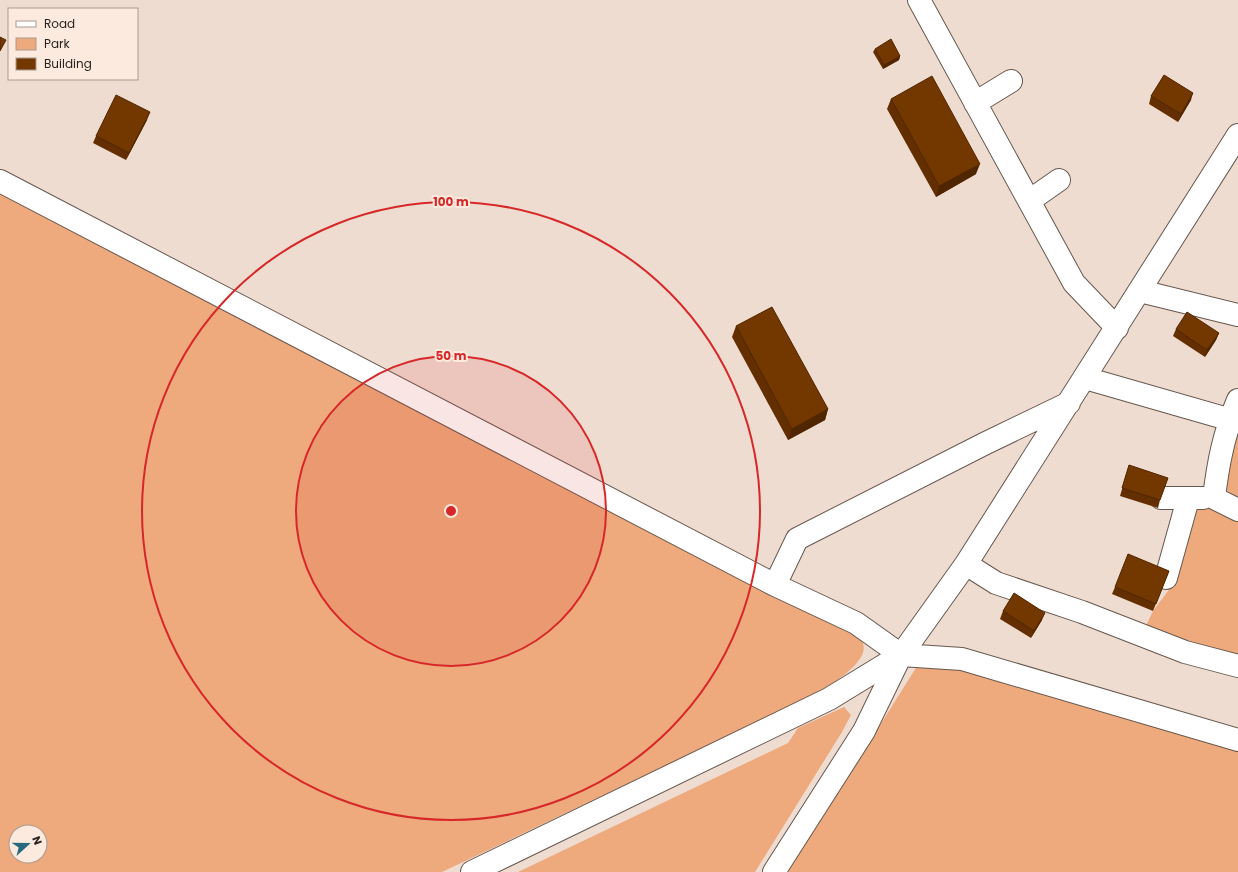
<svg xmlns="http://www.w3.org/2000/svg" width="1238" height="872" viewBox="0 0 1238 872" font-family="Poppins,sans-serif">
  <style>
    .green { fill: #eea97c; fill-rule: evenodd }
    .lines { fill: none; stroke-linecap: round; stroke-linejoin: round }
    .minor-casing { stroke: #67584e; stroke-width: 24 }
    .minor { stroke: #fff; stroke-width: 22 }
    .wall { fill: #632f00 }
    .shaded-wall { fill: #502600 }
    .building { fill: #733700; stroke: #502600 }
    .ring { fill: none; stroke: #d62828; stroke-width: 2 }
    .centre { fill: #d62828; stroke: #fceade; stroke-width: 2 }
    .ring-label { font-size: 12px; text-anchor: middle; font-weight: bold; fill: #d62828; stroke: #fceade; stroke-width: 4; stroke-linejoin: round; paint-order: stroke }
  </style>
  <rect width="100%" height="100%" fill="#efdcd1"/>
  <path class="green" d="M0,192L841,626C847,629 856,633 860,638C880,663 813,694 797,703L442,872H0ZM16,832H40V856H16Z
    M1238,433V503L1223,485L1234,435Z
    M1214,503L1238,519V657L1145,628L1153,611L1174,583L1196,506Z
    M932,659L1238,749V872H788L919,663Z
    M844,707L851,715L842,732L755,872H518L788,743L798,728Z"/>
  <g class="lines">
    <g class="minor-casing">
      <path id="minor" d="M919,0L1074,283L1117,328
        M975,103L1011,81
        M0,181L775,585L856,623L901,655L962,659L1238,740
        M1029,201L1059,180
        M1140,291L1238,315
        M1085,378L1238,422
        M1238,400C1224,433 1218,463 1214,498L1238,510
        M1161,498H1203
        M966,564L996,583L1082,612L1185,652L1238,666
        M1166,578L1188,499
        M775,585L797,539L986,443L1069,403
        M472,872L829,699L901,655
        M774,872L864,731L901,655L966,564L1238,135"/>
    </g>
    <use href="#minor" class="minor"/>
  </g>
  <path class="wall" d="M875,49L900,56L899,60L883,69L873,52Z
    M1151,96L1191,100L1178,122L1149,104Z
    M891,99L976,174L936,197L887,109Z
    M147,120L126,160L93,143L96,136Z
    M736,326L828,409L825,420L788,440L732,337Z
    M1176,329L1219,333L1216,340L1205,357L1173,336Z
    M1129,465L1160,500L1158,508L1120,496Z
    M1169,571L1153,611L1112,594L1115,587Z
    M1003,611L1042,620L1031,638L1000,619Z"/>
  <path class="shaded-wall" d="M900,56L899,60L883,69L884,65Z
    M1193,93L1191,100L1178,122L1181,114Z
    M150,112L147,120L126,160L129,153Z
    M980,164L976,174L936,197L939,186Z
    M1219,333L1216,340L1205,357L1207,350Z
    M828,409L825,420L788,440L792,429Z
    M1045,613L1042,620L1031,638L1034,631Z"/>
  <path class="building" d="M0,37L6,40L0,51Z
    M891,39L900,56L884,65L875,49Z
    M1164,75L1193,93L1181,114L1151,96Z
    M932,76L980,164L939,186L891,99Z
    M116,95L150,112L129,153L96,136Z
    M772,307L828,409L792,429L736,326Z
    M1187,312L1219,333L1207,350L1176,329Z
    M1129,465L1168,478L1160,500L1122,488Z
    M1128,554L1169,571L1156,604L1115,587Z
    M1014,593L1045,613L1034,631L1003,611Z"/>
  <circle cx="451" cy="511" r="155" fill="#d62828" fill-opacity=".12"/>
  <g class="ring">
    <circle cx="451" cy="511" r="155"/>
    <circle cx="451" cy="511" r="309"/>
  </g>
  <circle cx="451" cy="511" r="6" class="centre"/>
  <g class="ring-label">
    <text x="451" y="206">100 m</text>
    <text x="451" y="360">50 m</text>
  </g>
  <rect x="8" y="8" width="130" height="72" fill="#fceade" stroke="#a89a91"/>
  <rect x="16" y="21" width="20" height="6" fill="#ffffff" stroke="#a89a91"/>
  <text x="44" y="28" font-size="12" fill="#29221e">Road</text>
  <rect x="16" y="38" width="20" height="12" fill="#eea97c" stroke="#a89a91"/>
  <text x="44" y="48" font-size="12" fill="#29221e">Park</text>
  <rect x="16" y="58" width="20" height="12" fill="#733700" stroke="#a89a91"/>
  <text x="44" y="68" font-size="12" fill="#29221e">Building</text>
  <g transform="translate(28 844) rotate(69)"><circle r="19" fill="#fceade" stroke="#a89a91"/>
  <path d="M0-3L7 15L0 10L-7 15Z" fill="#286a7d"/>
  <text y="-6" font-size="11" font-weight="bold" text-anchor="middle" fill="#29221e">N</text>
  </g>
</svg>
